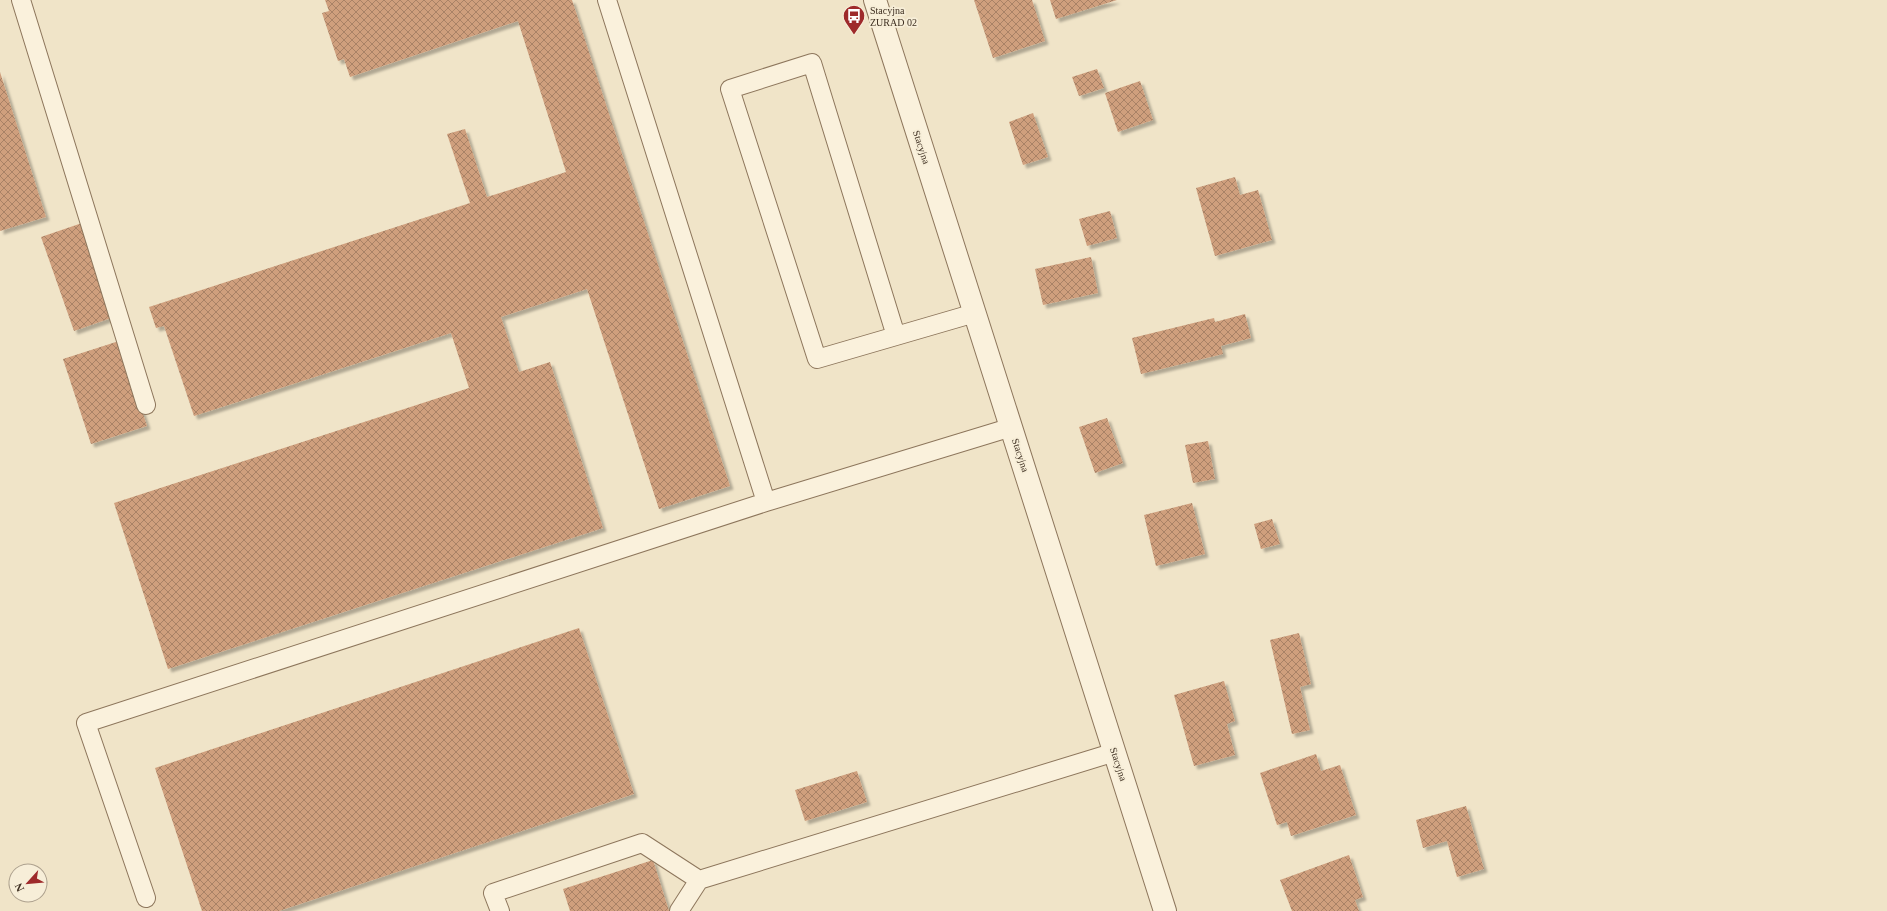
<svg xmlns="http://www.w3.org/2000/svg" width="1887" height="911" viewBox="0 0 1887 911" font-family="'Times New Roman',serif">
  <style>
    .building { fill: url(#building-cross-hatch); filter: url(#shadow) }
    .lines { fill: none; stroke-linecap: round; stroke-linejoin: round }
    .service-casing { stroke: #8d765c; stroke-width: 20 }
    .tertiary-casing { stroke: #8d765c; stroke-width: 24 }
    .service { stroke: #faf1dc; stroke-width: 18 }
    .tertiary { stroke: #faf1dc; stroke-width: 22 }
    .labels { text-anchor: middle; stroke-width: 3.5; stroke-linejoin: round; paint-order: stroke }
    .poi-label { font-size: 10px; fill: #3d2e20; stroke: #f7eed8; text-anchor: start }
    .street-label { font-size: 10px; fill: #3d2e20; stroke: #f7eed8 }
  </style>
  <defs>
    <pattern id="building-cross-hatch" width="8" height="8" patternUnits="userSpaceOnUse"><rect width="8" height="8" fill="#cf9f7d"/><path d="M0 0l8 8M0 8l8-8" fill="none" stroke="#a98266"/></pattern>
    <filter id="shadow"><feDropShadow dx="3.5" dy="3.5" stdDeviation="1" flood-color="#0004"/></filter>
  </defs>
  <rect width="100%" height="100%" fill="#f0e4c8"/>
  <path class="building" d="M325,0H572L730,486L659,509L587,289L501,317L519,372L550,362L603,528L168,669L114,503L469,388L451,333L194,416L164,326L156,328L149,307L470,203L447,134L465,129L487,197L566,172L518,21L350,77L344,59L338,61L322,13L329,11Z
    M974,0H1032L1045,41L993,58Z
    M1050,0H1117L1056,19Z
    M1097,69L1104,88L1079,96L1072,77Z
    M0,72L46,217L0,231Z
    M1140,81L1153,120L1118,132L1105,93Z
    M1033,113L1048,157L1023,165L1009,122Z
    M1235,177L1240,195L1258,190L1272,240L1215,256L1196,188Z
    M1110,211L1117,238L1087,246L1079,219Z
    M82,223L114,317L74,331L41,237Z
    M1091,257L1098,293L1043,305L1035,269Z
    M1245,314L1251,338L1221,346L1223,354L1141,374L1132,338L1214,318L1215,322Z
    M119,341L147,426L91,444L63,359Z
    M1107,418L1123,463L1095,473L1079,427Z
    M1208,441L1215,479L1193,483L1185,445Z
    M1192,503L1205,554L1156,566L1144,515Z
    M1272,519L1280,544L1261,549L1254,524Z
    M579,628L634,794L279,911H202L155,768Z
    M1299,633L1311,684L1300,687L1310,730L1292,734L1270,640Z
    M1224,681L1235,721L1227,724L1235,755L1194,766L1174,695Z
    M1316,754L1321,771L1340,765L1356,815L1291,836L1287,822L1277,825L1260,773Z
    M857,771L867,802L805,821L795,790Z
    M1466,806L1484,869L1457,877L1447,841L1423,848L1416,820Z
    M1349,855L1363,897L1355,900L1359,911H1292L1280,880Z
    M653,860L669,911H570L563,889Z"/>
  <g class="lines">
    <g class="service-casing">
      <path id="service" d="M21,0L146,405
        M607,0L766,502
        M896,336L817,359L730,89L812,63L896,336L975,313
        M146,898L86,723L766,502L1012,427
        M500,911L493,893L642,843L699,880
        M679,911L699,880L1115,752"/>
    </g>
    <g class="tertiary-casing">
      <path id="tertiary" d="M875,0L1165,911"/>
    </g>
    <use href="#service" class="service"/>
    <use href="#tertiary" class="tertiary"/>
  </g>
  <defs>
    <g id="bus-pin" transform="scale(1.15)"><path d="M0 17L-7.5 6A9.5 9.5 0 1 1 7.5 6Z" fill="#9e2a2b" stroke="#f7eed8"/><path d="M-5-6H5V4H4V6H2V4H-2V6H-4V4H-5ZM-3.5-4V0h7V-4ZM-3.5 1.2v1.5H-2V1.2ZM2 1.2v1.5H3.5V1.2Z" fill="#fff"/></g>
  </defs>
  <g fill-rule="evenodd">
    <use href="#bus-pin" x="854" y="16"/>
  </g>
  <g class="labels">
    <g class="poi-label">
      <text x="870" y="14">Stacyjna<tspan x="870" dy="12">ZURAD 02</tspan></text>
    </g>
    <g class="street-label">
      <text transform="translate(922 147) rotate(72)" y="4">Stacyjna</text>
      <text transform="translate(1021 455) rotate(72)" y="4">Stacyjna</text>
      <text transform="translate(1119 764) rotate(72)" y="4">Stacyjna</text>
    </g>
  </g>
  <g transform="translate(28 883) rotate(243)"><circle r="19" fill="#f7eed8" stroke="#ada18e"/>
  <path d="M0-3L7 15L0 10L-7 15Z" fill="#9e2a2b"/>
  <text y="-6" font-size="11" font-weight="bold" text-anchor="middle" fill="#3d2e20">N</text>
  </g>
</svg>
